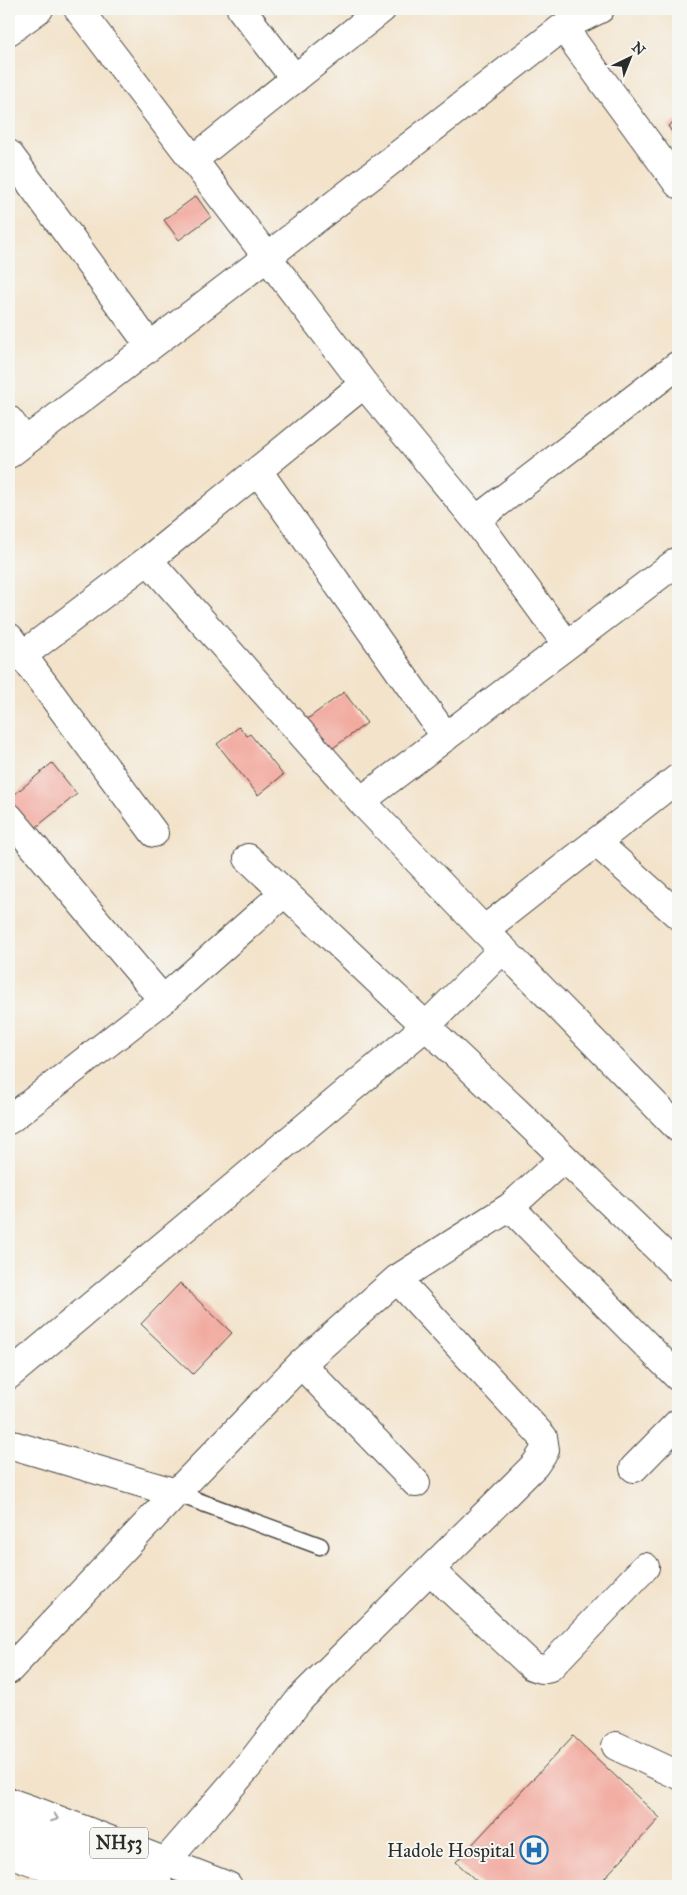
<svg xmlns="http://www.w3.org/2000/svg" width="687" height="1895" viewBox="0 0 687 1895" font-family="'IM FELL Great Primer',serif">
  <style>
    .building { fill: #f2a99e }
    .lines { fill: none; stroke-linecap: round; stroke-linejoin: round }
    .lane-casing { stroke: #494743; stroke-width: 19 }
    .street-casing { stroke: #494743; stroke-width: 30 }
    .primary-casing { stroke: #494743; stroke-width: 30 }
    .highway-casing { stroke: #494743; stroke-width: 30 }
    .lane { stroke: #fff; stroke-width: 16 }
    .street { stroke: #fff; stroke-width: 28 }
    .primary { stroke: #fff; stroke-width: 28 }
    .highway { stroke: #fff; stroke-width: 28 }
    .oneway { stroke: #a0a0a0 }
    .labels { text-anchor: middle; stroke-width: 4; stroke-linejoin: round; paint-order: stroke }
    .shield { fill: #f6f6f2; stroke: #686867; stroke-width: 1 }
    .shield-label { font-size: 18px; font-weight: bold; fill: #2b2b2b }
    .poi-label { font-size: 19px; fill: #2b2b2b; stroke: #f6f6f2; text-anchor: end }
  </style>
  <rect width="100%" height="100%" fill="#f6f6f2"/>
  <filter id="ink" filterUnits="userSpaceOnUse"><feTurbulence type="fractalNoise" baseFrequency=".02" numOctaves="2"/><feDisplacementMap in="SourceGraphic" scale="10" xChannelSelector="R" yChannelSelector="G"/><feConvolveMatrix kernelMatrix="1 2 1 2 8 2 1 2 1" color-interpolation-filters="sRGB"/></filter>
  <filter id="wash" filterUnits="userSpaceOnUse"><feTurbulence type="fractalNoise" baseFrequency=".0096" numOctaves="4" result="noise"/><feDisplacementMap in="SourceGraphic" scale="20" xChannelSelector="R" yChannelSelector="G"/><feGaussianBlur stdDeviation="1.12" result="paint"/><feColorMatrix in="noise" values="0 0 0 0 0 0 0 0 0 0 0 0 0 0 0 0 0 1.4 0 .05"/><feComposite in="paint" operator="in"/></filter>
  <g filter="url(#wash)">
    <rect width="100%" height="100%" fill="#f3e3cb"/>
    <g id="blocks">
      <path class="building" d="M678,119V141L668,126Z
        M196,196L211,217L179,240L164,220Z
        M344,692L367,723L329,751L306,720Z
        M239,727L247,736L250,734L283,775L258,795L217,744Z
        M52,763L77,794L34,829L9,799Z
        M180,1283L232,1333L193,1374L141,1324Z
        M573,1736L660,1818L597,1886H482L456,1862Z"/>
    </g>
  </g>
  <g filter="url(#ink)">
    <use href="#blocks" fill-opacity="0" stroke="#494743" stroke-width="1"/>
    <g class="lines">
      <g class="lane-casing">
        <path id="lane" d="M176,1493L320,1546"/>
      </g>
      <g class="street-casing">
        <path id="street" d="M78,9L364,384
          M241,9L295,79
          M600,9L563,27L678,184
          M9,31L39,9
          M9,154L150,346
          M193,160L382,9
          M9,420L25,441
          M9,454L267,257L563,27
          M258,471L446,737
          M476,520L678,365
          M678,561L361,801L484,930L678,1128
          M9,637L154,833
          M23,655L148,560
          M361,801L148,560L364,384L476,520L567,645
          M9,817L163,1000L285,892
          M596,842L678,915
          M248,858L517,1112L678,1268
          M484,930L678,778
          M9,1120L163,1000
          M510,1207L678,1377
          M301,1364L416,1483
          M9,1375L426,1026L503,949
          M9,1444L176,1493
          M634,1468L678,1423
          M430,1570L532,1666L541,1669L550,1667L645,1567
          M9,1670L176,1493L301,1364L397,1279L510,1207L564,1158
          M616,1746L678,1775
          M166,1861L251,1763L300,1699L535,1465L545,1450L543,1437L397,1279"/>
      </g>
      <g class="primary-casing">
        <path id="primary" d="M9,1802L43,1814L228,1886
          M9,1853L101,1886"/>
      </g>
      <g class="highway-casing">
        <path id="highway" d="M9,1826L24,1830L159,1886"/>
      </g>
      <use href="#lane" class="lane"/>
      <use href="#street" class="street"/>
      <use href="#primary" class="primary"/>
      <use href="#highway" class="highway"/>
    </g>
    <defs><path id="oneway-chevron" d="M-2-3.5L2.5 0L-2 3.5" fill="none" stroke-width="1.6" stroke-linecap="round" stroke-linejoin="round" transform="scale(1.25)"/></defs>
    <use class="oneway" href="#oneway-chevron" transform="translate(55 1818) rotate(21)"/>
  </g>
  <defs>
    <g id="hospital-ring" transform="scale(1.4375)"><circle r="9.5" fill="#f6f6f2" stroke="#1f6fb2" stroke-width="1.5"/><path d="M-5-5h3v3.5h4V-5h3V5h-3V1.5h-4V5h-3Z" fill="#1f6fb2"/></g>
  </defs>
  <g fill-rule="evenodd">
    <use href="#hospital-ring" x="534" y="1850"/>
  </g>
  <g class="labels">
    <rect class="shield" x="90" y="1827.5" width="58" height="31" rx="4"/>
    <g class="shield-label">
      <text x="119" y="1849">NH53</text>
    </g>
    <g class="poi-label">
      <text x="515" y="1857">Hadole Hospital</text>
    </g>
  </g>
  <rect width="687" height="1895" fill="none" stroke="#f6f6f2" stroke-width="30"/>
  <g transform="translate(630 58) rotate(43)" stroke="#f6f6f2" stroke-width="4" paint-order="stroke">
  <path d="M0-4L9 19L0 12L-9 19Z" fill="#2b2b2b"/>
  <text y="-8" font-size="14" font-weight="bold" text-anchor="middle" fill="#2b2b2b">N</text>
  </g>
</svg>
